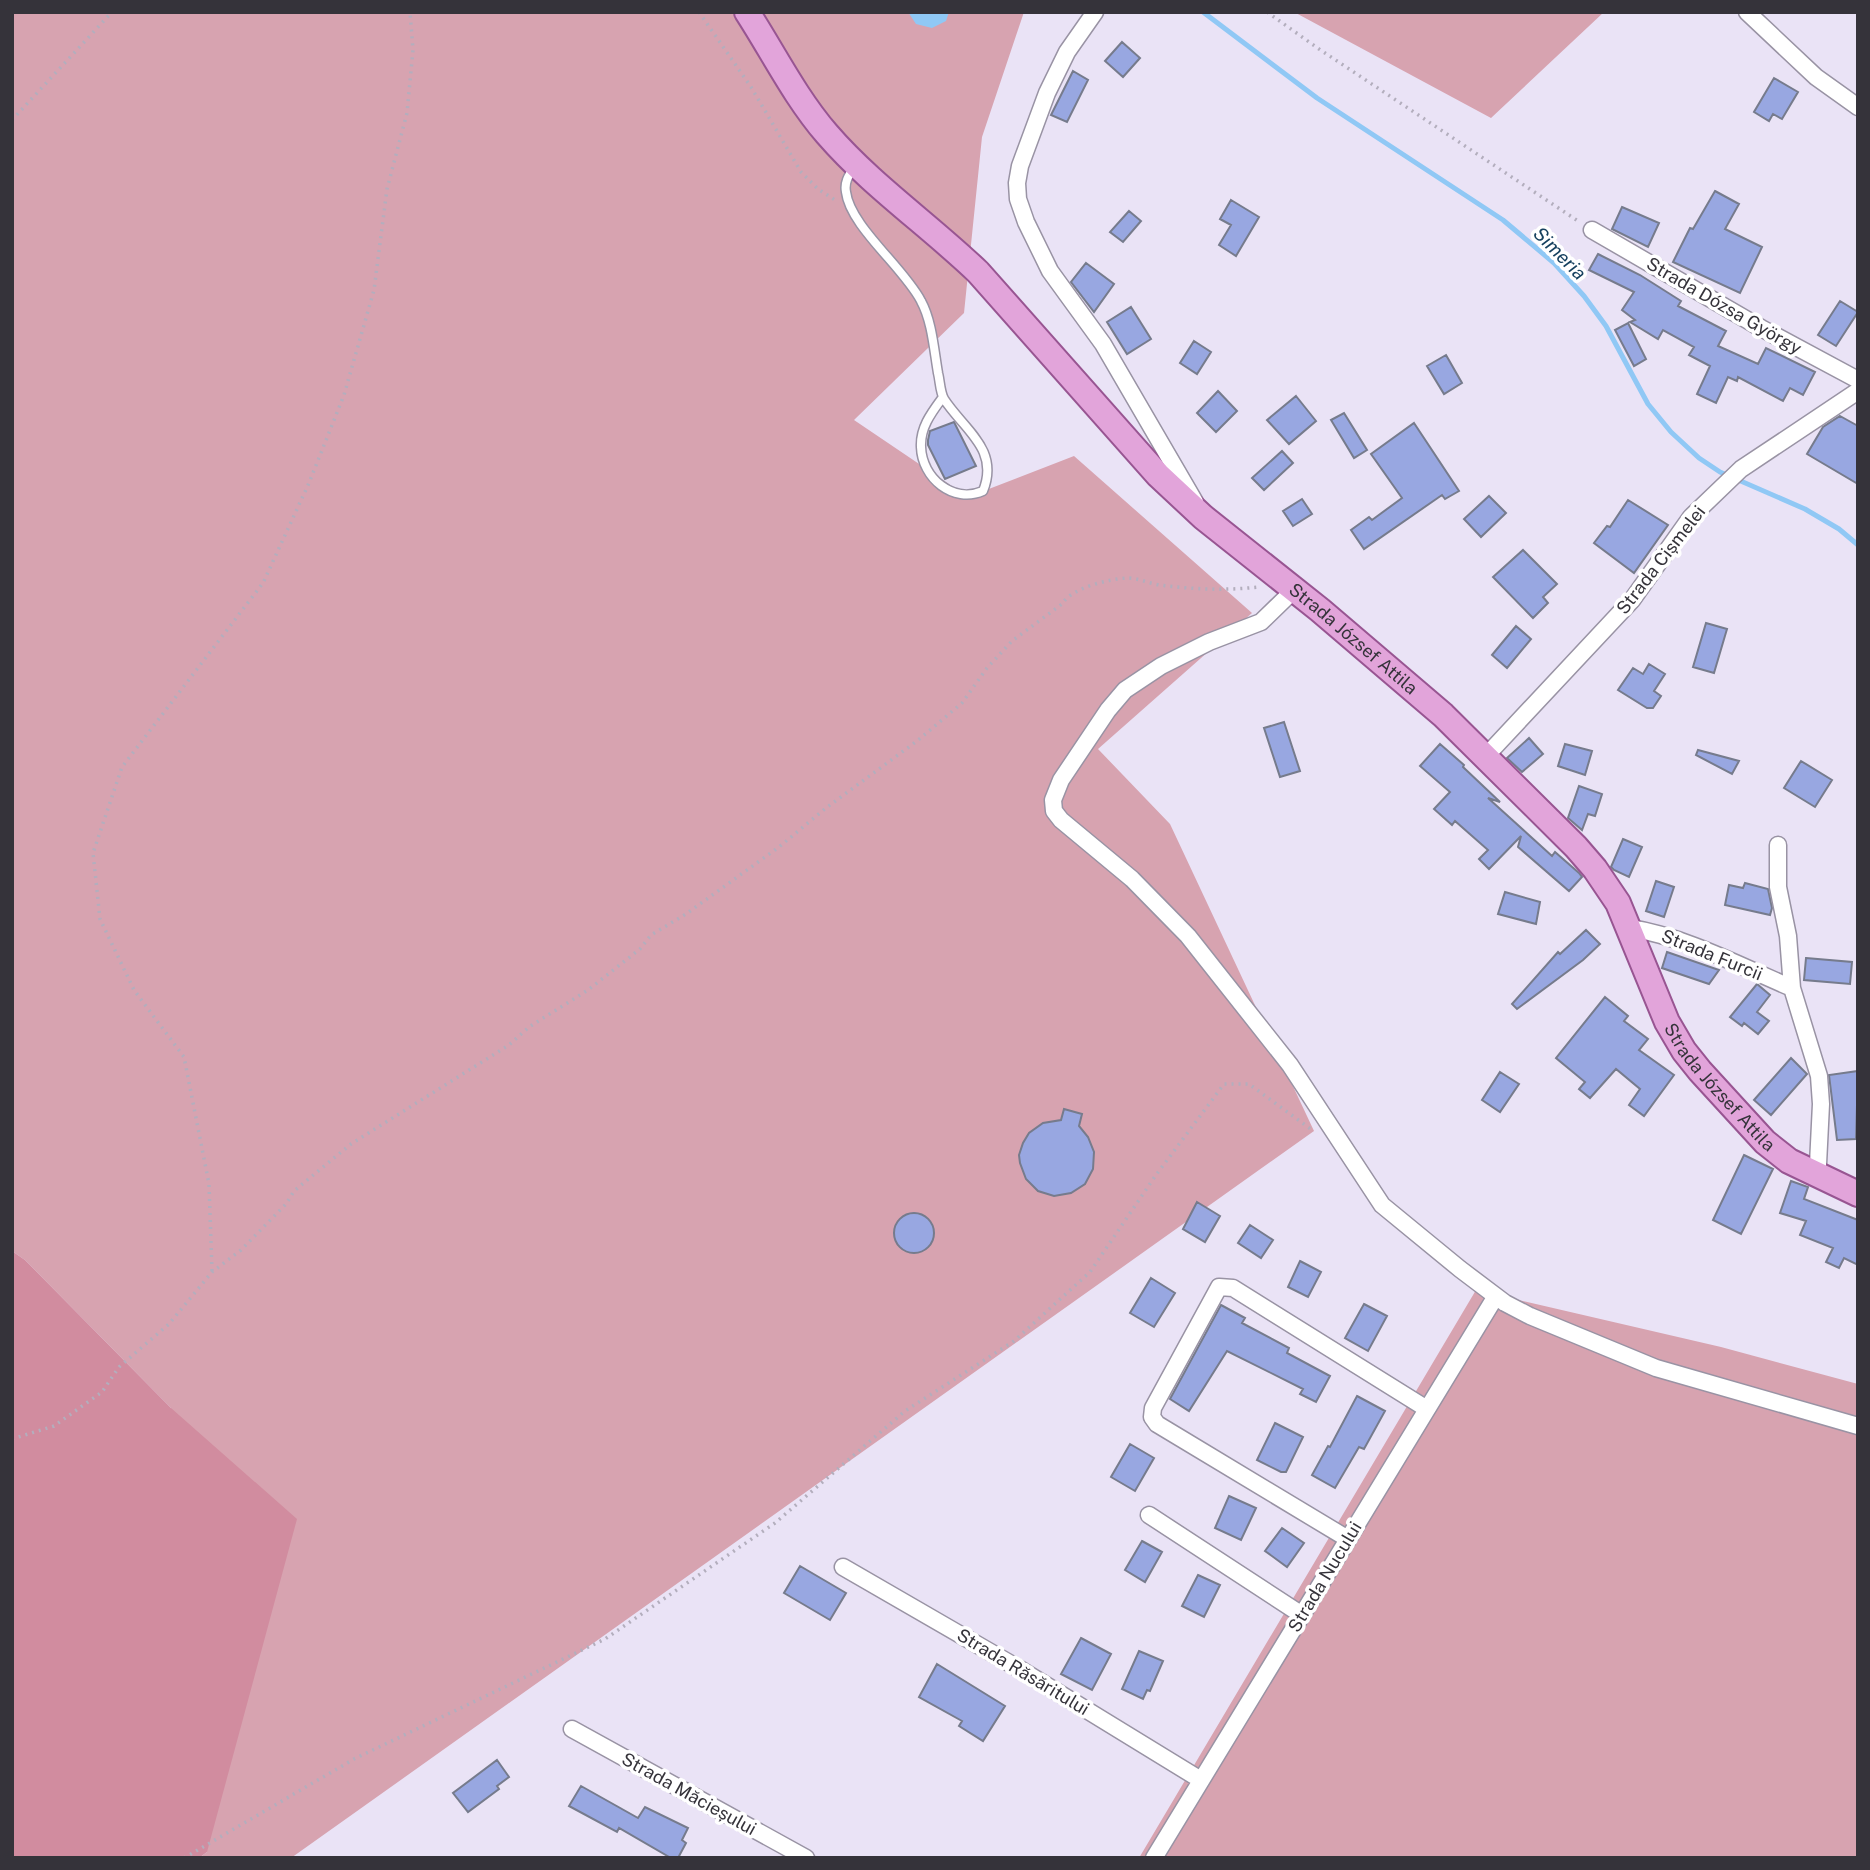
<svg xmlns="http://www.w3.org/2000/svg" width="1870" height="1870" viewBox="0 0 1870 1870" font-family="'Public Sans',sans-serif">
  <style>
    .green { fill: #d7a3b0 }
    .forest { fill: #d18c9f }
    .water { fill: #90c8f5 }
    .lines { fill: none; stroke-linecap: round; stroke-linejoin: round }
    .stream { stroke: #90c8f5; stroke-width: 5 }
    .building { fill: #98a7e1; stroke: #767b8c; stroke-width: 2 }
    .lane-casing { stroke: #9993a4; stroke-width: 11 }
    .street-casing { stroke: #9993a4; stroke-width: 19 }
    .primary-casing { stroke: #985592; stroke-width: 28 }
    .path { stroke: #b3aebd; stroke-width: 3.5; stroke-dasharray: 2 5; stroke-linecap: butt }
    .lane { stroke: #fff; stroke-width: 8 }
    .street { stroke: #fff; stroke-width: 16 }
    .primary { stroke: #e2a4da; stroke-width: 24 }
    .labels { text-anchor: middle; stroke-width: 7; stroke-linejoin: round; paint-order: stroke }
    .street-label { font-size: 18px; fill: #35333a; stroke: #fff }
    .water-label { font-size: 19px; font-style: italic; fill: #16415f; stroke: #fff }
  </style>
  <rect width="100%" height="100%" fill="#eae3f6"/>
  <path class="green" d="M12,12H1024L982,137L964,313L854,420L968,497L1074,456L1252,613L1098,749L1170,824L1314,1131L291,1858H199L207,1852L171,1408L25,1260L12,1251Z
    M1294,12H1604L1491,118Z
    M1476,1290L1721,1347L1858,1384V1858H1139Z"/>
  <path class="forest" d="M12,1251L25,1260L171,1408L297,1519L207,1852L199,1858H12Z"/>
  <path class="water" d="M908,12H949L946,21L932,28L916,24Z"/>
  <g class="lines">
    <path class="stream" d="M1203,12L1317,98L1503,220L1554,263L1584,296L1606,326L1648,404L1671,432L1699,458L1720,472L1805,509L1839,529L1858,545"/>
  </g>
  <path class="building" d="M1122,42L1140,58L1123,77L1105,61Z
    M1073,71L1088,80L1067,122L1051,115Z
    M1774,78L1798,92L1782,119L1773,114L1769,121L1754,112Z
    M1715,191L1739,204L1725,229L1762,247L1740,293L1673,262L1690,228L1693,229Z
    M1231,200L1259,217L1236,256L1219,245L1231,225L1220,219Z
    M1622,207L1659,223L1648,247L1612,229Z
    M1129,211L1141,221L1123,242L1110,232Z
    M1598,254L1640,275L1681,301L1678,306L1726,331L1718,346L1758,364L1766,348L1815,372L1803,395L1790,388L1783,401L1738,377L1737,381L1728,377L1716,403L1697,394L1710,366L1689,355L1694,347L1663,330L1658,339L1630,322L1635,320L1622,310L1634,292L1589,270Z
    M1086,263L1114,284L1094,312L1071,282Z
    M1840,301L1858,312L1836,346L1818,335Z
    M1131,307L1151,339L1127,354L1107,322Z
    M1628,323L1646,359L1634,366L1615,330Z
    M1194,341L1211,352L1197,374L1180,363Z
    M1446,355L1462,383L1444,394L1427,366Z
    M1218,391L1237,411L1216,432L1197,413Z
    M1296,396L1316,421L1289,444L1267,420Z
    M1344,413L1367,450L1354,458L1331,420Z
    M1840,416L1858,426V484L1807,454L1823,427Z
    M954,422L976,466L945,479L928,445V440L930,431Z
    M1414,423L1459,491L1445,499L1442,495L1364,549L1351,530L1369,517L1372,520L1402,498L1371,454Z
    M1282,451L1293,463L1264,490L1252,478Z
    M1489,496L1506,513L1481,537L1464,519Z
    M1302,499L1312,514L1293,526L1283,511Z
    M1628,500L1668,525L1634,573L1594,543L1607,526L1610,527Z
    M1523,550L1557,584L1543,597L1548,603L1533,618L1493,577Z
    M1706,623L1727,629L1714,673L1693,667Z
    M1516,626L1531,639L1507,668L1492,655Z
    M1649,664L1665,674L1654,691L1661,696L1653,708H1647L1618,690L1633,668L1643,674Z
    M1284,722L1300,771L1280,777L1264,728Z
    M1529,738L1543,754L1522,772L1507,758Z
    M1440,744L1464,765L1463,767L1500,802L1488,798L1552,856L1555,852L1579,873L1582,877L1569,891L1518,847L1521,836L1489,869L1479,859L1488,850L1455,821L1452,825L1434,809L1450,792L1420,766Z
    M1565,744L1592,751L1585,775L1558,766Z
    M1698,750L1739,761L1732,774L1696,755Z
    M1801,761L1832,780L1815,807L1784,788Z
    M1579,786L1602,794L1595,816L1588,814L1582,830L1568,818Z
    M1623,839L1642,847L1629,877L1614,870L1611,867Z
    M1656,881L1674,887L1664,917L1646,911Z
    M1745,883L1768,889L1772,908L1770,915L1725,905L1729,885L1743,888Z
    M1505,892L1540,902L1536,924L1498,914Z
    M1586,930L1600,944L1583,960L1517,1009L1512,1004L1558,952L1560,954Z
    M1667,952L1719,970L1709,984L1662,968Z
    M1806,958L1852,962L1850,984L1804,980Z
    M1757,984L1770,995L1757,1012L1769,1021L1758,1034L1744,1023L1742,1026L1730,1017Z
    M1605,997L1628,1016L1624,1021L1648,1039L1639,1050L1674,1075L1644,1116L1629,1105L1640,1089L1616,1069L1590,1098L1579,1089L1585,1082L1556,1058Z
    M1791,1058L1807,1074L1771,1115L1754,1100Z
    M1858,1071L1856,1139L1837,1140L1829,1075Z
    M1500,1072L1519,1084L1500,1112L1482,1100Z
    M1064,1109L1082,1114L1079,1126L1088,1137L1094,1152L1093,1169L1085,1184L1071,1193L1054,1196L1038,1191L1026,1179L1020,1163L1019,1155L1023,1143L1029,1133L1043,1123L1061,1120Z
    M1744,1155L1773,1169L1741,1234L1713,1220Z
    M1791,1181L1808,1187L1804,1199L1858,1220V1265L1844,1258L1839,1268L1826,1262L1833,1248L1800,1235L1806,1221L1780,1213Z
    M1197,1202L1220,1216L1205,1242L1183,1229Z
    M894 1233a20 20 0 1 1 40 0a20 20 0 1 1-40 0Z
    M1250,1225L1273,1240L1261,1258L1238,1243Z
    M1300,1261L1321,1272L1308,1297L1288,1287Z
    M1151,1278L1175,1293L1154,1327L1130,1313Z
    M1364,1304L1387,1316L1368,1351L1345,1338Z
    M1221,1305L1245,1318L1242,1323L1289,1348L1287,1353L1330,1376L1316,1402L1300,1394L1303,1389L1227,1351L1189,1411L1170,1399Z
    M1357,1396L1385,1411L1364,1449L1359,1447L1335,1488L1312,1475L1328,1446L1330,1447Z
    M1275,1423L1303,1437L1286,1472H1281L1257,1460Z
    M1130,1444L1154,1458L1135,1491L1111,1477Z
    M1229,1496L1256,1508L1241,1540L1215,1528Z
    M1282,1528L1304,1543L1287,1567L1265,1551Z
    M1142,1541L1162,1552L1145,1582L1125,1570Z
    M800,1566L846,1593L830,1620L784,1593Z
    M1198,1575L1220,1585L1204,1617L1182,1606Z
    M1081,1638L1111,1654L1092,1690L1061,1674Z
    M1139,1651L1163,1661L1150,1691L1147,1690L1143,1699L1122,1689Z
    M937,1664L1005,1706L983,1741L959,1726L962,1721L919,1697Z
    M497,1760L509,1777L497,1786L499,1789L468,1812L453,1793Z
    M581,1786L638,1818L645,1807L688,1828L682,1840L686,1843L678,1858H671L619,1828L617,1832L569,1806Z"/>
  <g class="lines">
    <g class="lane-casing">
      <path id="lane" d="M854,167C849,175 844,182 846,192C850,226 904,268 921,301C932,321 934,350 938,373C940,381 940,392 944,399C964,430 1000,449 983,491C953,504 922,478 921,447C920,427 932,412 943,397"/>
    </g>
    <g class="street-casing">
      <path id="street" d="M1095,12L1067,52L1047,93L1020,166L1017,183L1018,199L1026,222L1050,271L1103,344L1195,502
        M1747,12L1816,77L1858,107
        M1592,230L1761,328L1858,380
        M1294,590L1261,622L1209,642L1161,666L1125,690L1108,710L1061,780L1053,800L1054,811L1061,820L1132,879L1188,936L1290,1065L1382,1205L1460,1269L1505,1303L1530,1316L1656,1368L1858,1426
        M1486,756L1632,600L1691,517L1741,469L1858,391
        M1778,845V887L1788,936L1792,988L1819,1076L1821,1104L1818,1164L1815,1174
        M1630,928C1686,937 1740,966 1792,988
        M1149,1515L1302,1615
        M1348,1539L1157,1424L1152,1417L1153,1408L1219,1287L1233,1288L1427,1409
        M843,1567L1023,1671L1201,1780
        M572,1729L806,1858
        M1154,1858L1496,1296"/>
    </g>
    <g class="primary-casing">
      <g id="primary">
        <path id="s1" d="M747,12C773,52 795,97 827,134C871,185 929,225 978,272L1158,475L1203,517L1320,610L1443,715L1576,847L1595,869L1618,903L1667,1022L1684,1051L1700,1071L1765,1142L1789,1161L1858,1194"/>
      </g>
    </g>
    <path class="path" d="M699,12L751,87L801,172L818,189L835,200
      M1267,12L1319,49L1578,221
      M12,120L112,12
      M212,1271L209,1184L184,1057L134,990L100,919L93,853L122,767L263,583L309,483L344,395L374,290L387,189L407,113L413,50L410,12
      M12,1439L54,1426L102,1392L119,1367L169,1324L212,1272L241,1250L286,1204L294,1191L351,1144L509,1045L529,1027L588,990L640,949L651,935L686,914L779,847L826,808L917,741L962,703L987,668L1012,641L1062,604C1071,588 1109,579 1127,578C1138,578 1148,583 1159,585C1191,589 1225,591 1258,587
      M184,1858L354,1759L605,1639L775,1523L905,1411L1014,1341L1090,1272L1156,1175L1224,1084H1249L1312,1130"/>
    <use href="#lane" class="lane"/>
    <use href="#street" class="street"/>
    <use href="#primary" class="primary"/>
  </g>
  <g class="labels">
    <g class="street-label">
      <text transform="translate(1724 306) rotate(30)" y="6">Strada Dózsa György</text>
      <text transform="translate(1661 560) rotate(-52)" y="6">Strada Cișmelei</text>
      <text dy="6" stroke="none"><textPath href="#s1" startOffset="877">Strada József Attila</textPath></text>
      <text transform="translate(1712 955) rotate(22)" y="6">Strada Furcii</text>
      <text dy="6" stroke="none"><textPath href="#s1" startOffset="1465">Strada József Attila</textPath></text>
      <text transform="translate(1325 1577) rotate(-59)" y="6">Strada Nucului</text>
      <text transform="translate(1023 1672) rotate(31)" y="6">Strada Răsăritului</text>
      <text transform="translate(689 1794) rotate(29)" y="6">Strada Măcieșului</text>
    </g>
    <g class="water-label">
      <text transform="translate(1560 253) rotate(45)" y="7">Simeria</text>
    </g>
  </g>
  <rect width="1870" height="1870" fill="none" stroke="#35333a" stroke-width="28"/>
</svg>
